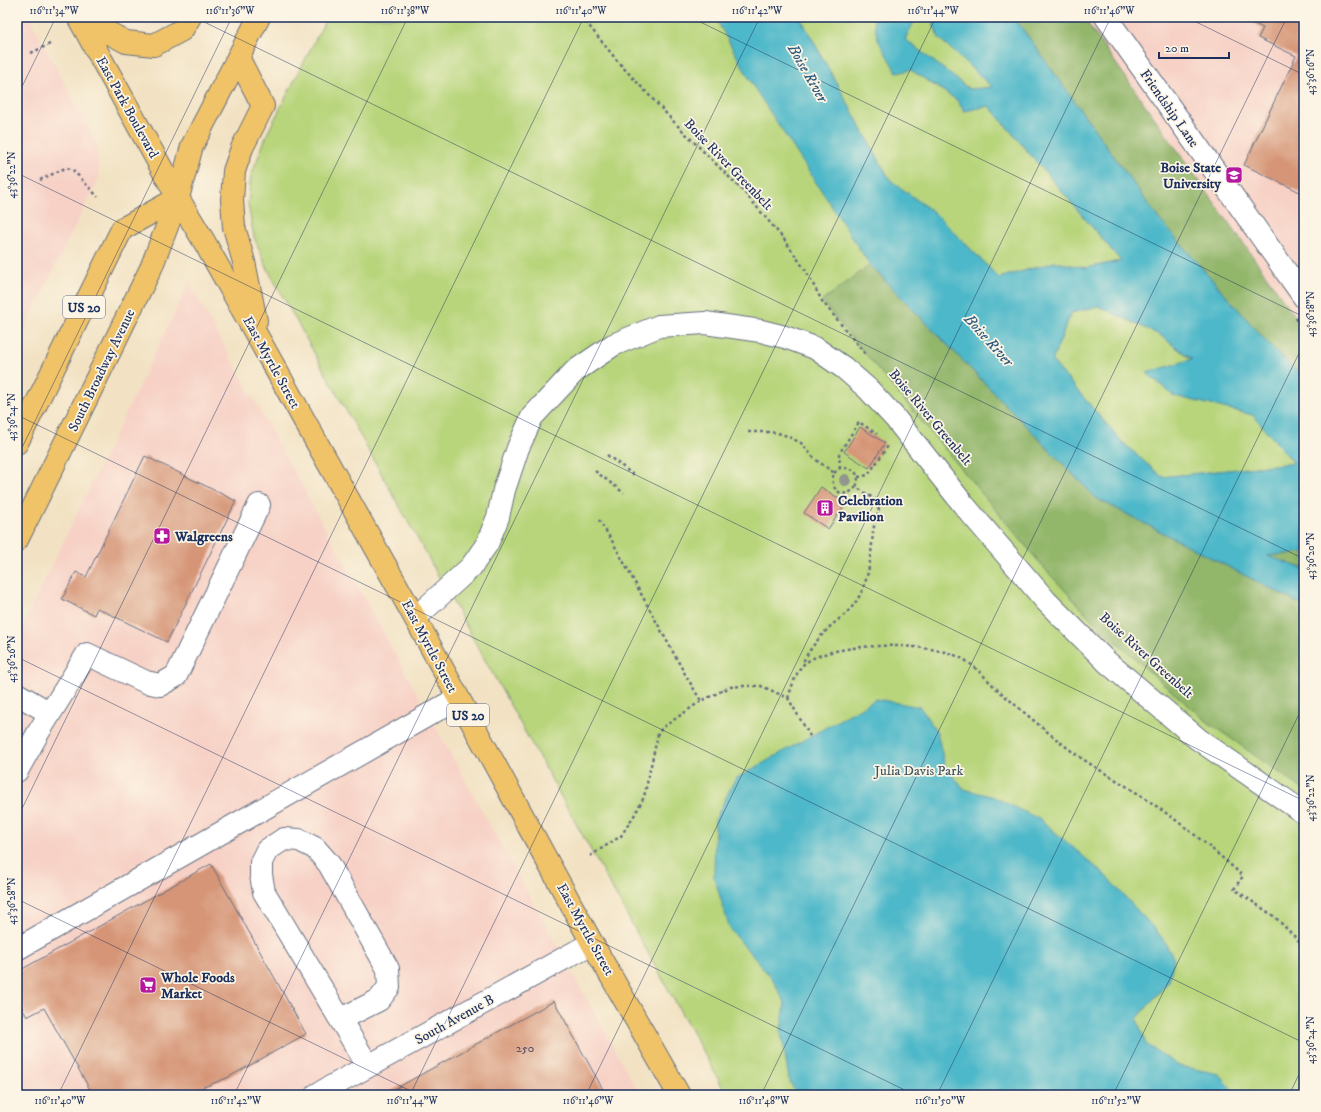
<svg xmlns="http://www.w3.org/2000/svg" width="1321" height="1112" viewBox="0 0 1321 1112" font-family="'IM FELL DW Pica',serif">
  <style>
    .built { fill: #f7d1c6 }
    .green { fill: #b8d57b; stroke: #6a826c }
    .forest { fill: #92b66b; stroke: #567264 }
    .water { fill: #4db8c9; stroke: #347494; fill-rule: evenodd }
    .building { fill: #d69577 }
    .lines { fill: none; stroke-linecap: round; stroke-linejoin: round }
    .minor-casing { stroke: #666e81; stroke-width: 24 }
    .major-casing { stroke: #666e81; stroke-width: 24 }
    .path { stroke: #666e81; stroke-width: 2.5; stroke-dasharray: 3 3; stroke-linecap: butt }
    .minor { stroke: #fff; stroke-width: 22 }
    .major { stroke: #f0c369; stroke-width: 22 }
    .tree { fill: #91968f }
    .ticks { fill: none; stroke: #1b2f5e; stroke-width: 1; stroke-opacity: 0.45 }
    .labels { text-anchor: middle; stroke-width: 3.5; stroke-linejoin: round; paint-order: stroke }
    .number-label { font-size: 12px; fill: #4a4864 }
    .shield { fill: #fcf5e5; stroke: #5e6a86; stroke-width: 1 }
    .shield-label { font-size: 13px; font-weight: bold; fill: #1b2f5e }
    .street-label { font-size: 14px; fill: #1b2f5e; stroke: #fcf5e5 }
    .poi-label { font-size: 14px; font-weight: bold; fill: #1b2f5e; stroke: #fcf5e5; text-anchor: start }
    .park-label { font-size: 14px; fill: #425865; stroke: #fcf5e5 }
    .water-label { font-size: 15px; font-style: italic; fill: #2a587e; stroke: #fcf5e5 }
    .neatline { fill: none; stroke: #1b2f5e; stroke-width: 1.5 }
    .ticks-label { font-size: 10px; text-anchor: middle; fill: #1b2f5e }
  </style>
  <rect width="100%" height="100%" fill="#fcf5e5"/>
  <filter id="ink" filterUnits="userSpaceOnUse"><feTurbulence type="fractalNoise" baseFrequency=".025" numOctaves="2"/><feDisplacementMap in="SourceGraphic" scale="8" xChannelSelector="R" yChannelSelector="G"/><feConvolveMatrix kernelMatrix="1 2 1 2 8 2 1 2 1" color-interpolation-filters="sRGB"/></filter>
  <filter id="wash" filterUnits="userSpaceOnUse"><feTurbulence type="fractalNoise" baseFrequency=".012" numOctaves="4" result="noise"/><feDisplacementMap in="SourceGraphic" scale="16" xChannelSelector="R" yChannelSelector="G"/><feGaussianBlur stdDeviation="0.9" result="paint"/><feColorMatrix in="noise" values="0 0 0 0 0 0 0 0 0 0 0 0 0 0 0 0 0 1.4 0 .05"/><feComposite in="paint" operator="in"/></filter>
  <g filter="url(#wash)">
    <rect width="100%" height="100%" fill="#f2e2c3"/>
    <path class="built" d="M17,17H29L97,144L99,178L17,344Z
      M1050,17H1304V360Z
      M189,283L640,1095H17V637Z"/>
    <path class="green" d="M327,17H721L1096,498L1304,606V1095H727L267,268L254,237L248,204L251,176L268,132Z
      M800,17H873L878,40L911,70L957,100L964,111L989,106L1121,261L1086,268L1055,262L999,278L936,214L890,180Z
      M915,17H929L933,23L939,38L993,88L969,89L905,39L916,18Z
      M1098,306L1160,335L1192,360L1147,373L1174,395L1253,415L1294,463L1162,477L1123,443L1052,361L1071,313Z"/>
    <path class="forest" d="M1014,17H1083L1304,329V377L1272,348L1158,218Z
      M870,265L1096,498L1304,606V790L1209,723L1168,688L1095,623L1045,569L837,320L822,301Z
      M1304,552V569L1267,556Z"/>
    <path class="water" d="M715,17H800L890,180L936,214L999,278L1055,262L1086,268L1121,261L989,106L964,111L957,100L911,70L897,73L878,40L873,17H915L916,18L905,39L969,89L992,87L939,38L933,23L929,17H1014L1158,218L1272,348L1304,377V552L1268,556L1304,569V606L1096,498L870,265L755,89ZM1098,306L1160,335L1192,359L1147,373L1174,396L1253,415L1294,463L1162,477L1123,443L1052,361L1071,313Z
      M876,699L920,707L937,732L945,766L964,789L994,797L1041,820L1105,875L1161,936L1174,959L1169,981L1137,1019L1146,1044L1179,1066L1219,1074L1237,1095H796L789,1079L781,1032L785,1003L773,980L730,929L714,877L715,820L735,779Z"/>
    <g id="blocks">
      <path class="building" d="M1240,17H1304V194L1244,165L1296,56L1258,38L1263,28Z
        M860,427L885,443L869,468L844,452Z
        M145,456L236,501L167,642L97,608L94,615L62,599L76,572L86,577Z
        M821,487L846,503L828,529L804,513Z
        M211,864L306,1034L227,1078L183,1095H93L44,1008L27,1017L17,998V972Z
        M554,1001L606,1095H384Z"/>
    </g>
  </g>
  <g filter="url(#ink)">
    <use href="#blocks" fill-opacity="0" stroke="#666e81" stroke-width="1"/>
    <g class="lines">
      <g class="minor-casing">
        <path id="minor" d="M1106,17L1304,297
          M415,618L471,567L487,544L498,517L504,490L518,448L532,417L575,371L613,345L659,326L705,323L761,331L785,337L815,348L844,368L868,389L895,418L963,504L1046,601L1107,662L1198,739L1304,813
          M17,694L50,713
          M17,771L38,733L87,654L146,682L160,685L176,676L259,505
          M17,949L458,698
          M341,1019L379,1000L389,987L388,969L329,864L315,848L299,840L284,839L267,850L261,862V875L264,892L368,1066
          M316,1095L592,943"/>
      </g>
      <g class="major-casing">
        <path id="major" d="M78,17L178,198L205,243L415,618L592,943L679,1095
          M79,17L126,42L154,45L182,30L190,17
          M238,57L263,106L242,148L234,171L232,200L234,227L244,262L256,321
          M17,443L122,229L178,198
          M17,540L151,268L178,198L192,146L259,17"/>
      </g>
      <path class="path" d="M582,17L619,63L675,123L744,192L783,238L806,271L822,301L866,355
        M31,53L52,43
        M40,180L65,168L72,169L98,197
        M1296,318L1304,329
        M748,432H771L782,434L791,438L801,443L815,459L834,473C828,490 844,501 856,487L879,502C880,512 874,522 873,532C871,557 869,588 851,608C846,614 839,619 833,624C822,634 811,647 804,660V664
        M607,455L635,476
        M840,468L839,454L859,422L877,434
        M595,471L624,493
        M834,473L840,468C853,467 862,474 856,487
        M858,477L868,475L888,446
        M599,520L611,539L685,674L701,701L730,687L742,686H761L788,698L810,736
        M788,698C792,687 796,670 805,663C836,641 928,641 961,658C976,666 986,679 998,690C1020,709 1042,728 1065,746C1090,766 1120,781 1146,799C1180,822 1212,848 1243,876L1234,889L1275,917L1304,946
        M590,856L621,836L635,814L644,797L658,734L662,728L701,701"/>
      <use href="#minor" class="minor"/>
      <use href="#major" class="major"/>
    </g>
    <circle class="tree" cx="845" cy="480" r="6"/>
  </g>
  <path class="ticks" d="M194,17L1304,559M690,17L1304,317M1186,17L1304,75M17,97L56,17M17,173L1304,801M17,415L1304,1043M17,458L232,17M17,657L915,1095M17,819L408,17M17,899L419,1095M58,1095L584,17M234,1095L760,17M410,1095L936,17M586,1095L1111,17M761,1095L1287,17M937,1095L1304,343M1113,1095L1304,704M1289,1095L1304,1064"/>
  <defs>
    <g id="university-square" transform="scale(0.9)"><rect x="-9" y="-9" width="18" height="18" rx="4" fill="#b5179e" stroke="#fcf5e5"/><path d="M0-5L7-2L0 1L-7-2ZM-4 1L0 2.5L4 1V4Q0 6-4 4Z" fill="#fff"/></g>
    <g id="building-square" transform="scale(0.9)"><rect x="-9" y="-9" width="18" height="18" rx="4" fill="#b5179e" stroke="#fcf5e5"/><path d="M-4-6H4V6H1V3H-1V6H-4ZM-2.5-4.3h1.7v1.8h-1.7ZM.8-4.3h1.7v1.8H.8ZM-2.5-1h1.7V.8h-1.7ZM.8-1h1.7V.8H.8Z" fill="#fff"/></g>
    <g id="pharmacy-square" transform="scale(0.9)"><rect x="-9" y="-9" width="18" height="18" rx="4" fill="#b5179e" stroke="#fcf5e5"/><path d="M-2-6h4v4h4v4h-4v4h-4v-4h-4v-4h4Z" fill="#fff"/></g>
    <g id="supermarket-square" transform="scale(0.9)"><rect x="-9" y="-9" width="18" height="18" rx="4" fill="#b5179e" stroke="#fcf5e5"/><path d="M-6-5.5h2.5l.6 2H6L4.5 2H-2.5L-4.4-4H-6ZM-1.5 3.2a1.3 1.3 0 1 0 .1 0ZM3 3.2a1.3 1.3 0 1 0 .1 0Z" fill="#fff"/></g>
  </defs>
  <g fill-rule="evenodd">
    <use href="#university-square" x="1234" y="175"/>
    <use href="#building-square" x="825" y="508"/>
    <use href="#pharmacy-square" x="162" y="536"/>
    <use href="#supermarket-square" x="148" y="985"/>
  </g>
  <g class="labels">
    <g class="number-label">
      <text x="525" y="1052">250</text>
    </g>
    <g class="shield">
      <rect x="63" y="296" width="42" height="22" rx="3"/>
      <rect x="447" y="704" width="42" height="22" rx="3"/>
    </g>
    <g class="shield-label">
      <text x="84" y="312">US 20</text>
      <text x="468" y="720">US 20</text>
    </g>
    <g class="street-label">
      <text transform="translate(128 107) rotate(61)" y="5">East Park Boulevard</text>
      <text transform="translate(1170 108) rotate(55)" y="5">Friendship Lane</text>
      <text transform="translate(729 164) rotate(46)" y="5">Boise River Greenbelt</text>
      <text transform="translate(272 362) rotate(61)" y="5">East Myrtle Street</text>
      <text transform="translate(101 370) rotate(-64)" y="5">South Broadway Avenue</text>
      <text transform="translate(931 417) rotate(50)" y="5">Boise River Greenbelt</text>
      <text transform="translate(430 646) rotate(62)" y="5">East Myrtle Street</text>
      <text transform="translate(1147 655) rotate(42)" y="5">Boise River Greenbelt</text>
      <text transform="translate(586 929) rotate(61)" y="5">East Myrtle Street</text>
      <text transform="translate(454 1019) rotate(-29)" y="5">South Avenue B</text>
    </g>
    <g class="poi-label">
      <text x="1221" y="172" text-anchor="end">Boise State<tspan x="1221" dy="16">University</tspan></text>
      <text x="838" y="505">Celebration<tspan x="838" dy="16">Pavilion</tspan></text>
      <text x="175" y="541">Walgreens</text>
      <text x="161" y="982">Whole Foods<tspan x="161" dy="16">Market</tspan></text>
    </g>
    <g class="park-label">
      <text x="919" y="775">Julia Davis Park</text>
    </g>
    <g class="water-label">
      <text transform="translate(808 73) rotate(60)" y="5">Boise River</text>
      <text transform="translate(989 340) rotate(48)" y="5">Boise River</text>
    </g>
  </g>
  <rect width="1321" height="1112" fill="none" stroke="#fcf5e5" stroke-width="44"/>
  <path d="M1159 52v6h70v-6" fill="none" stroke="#1b2f5e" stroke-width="2"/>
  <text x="1165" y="52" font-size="12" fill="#1b2f5e" stroke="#fcf5e5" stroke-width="3" paint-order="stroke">20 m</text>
  <rect x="22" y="22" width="1277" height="1068" class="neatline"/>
  <g class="ticks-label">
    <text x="54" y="14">116°11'34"W</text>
    <text x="230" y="14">116°11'36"W</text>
    <text x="405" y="14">116°11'38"W</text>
    <text x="581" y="14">116°11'40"W</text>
    <text x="757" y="14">116°11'42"W</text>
    <text x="933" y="14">116°11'44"W</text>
    <text x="1109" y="14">116°11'46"W</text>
    <text transform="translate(1310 72) rotate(-90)" y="4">43°36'16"N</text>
    <text transform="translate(11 175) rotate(-90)" y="4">43°36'22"N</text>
    <text transform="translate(1310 314) rotate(-90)" y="4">43°36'18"N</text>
    <text transform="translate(11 417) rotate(-90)" y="4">43°36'24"N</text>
    <text transform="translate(1310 556) rotate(-90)" y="4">43°36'20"N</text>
    <text transform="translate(11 659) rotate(-90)" y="4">43°36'26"N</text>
    <text transform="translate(1310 798) rotate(-90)" y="4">43°36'22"N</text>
    <text transform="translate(11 901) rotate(-90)" y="4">43°36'28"N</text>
    <text transform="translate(1310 1040) rotate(-90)" y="4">43°36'24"N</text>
    <text x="60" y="1104">116°11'40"W</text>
    <text x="236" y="1104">116°11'42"W</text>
    <text x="412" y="1104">116°11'44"W</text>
    <text x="588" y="1104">116°11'46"W</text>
    <text x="764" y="1104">116°11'48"W</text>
    <text x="940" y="1104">116°11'50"W</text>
    <text x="1116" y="1104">116°11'52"W</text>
  </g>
</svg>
